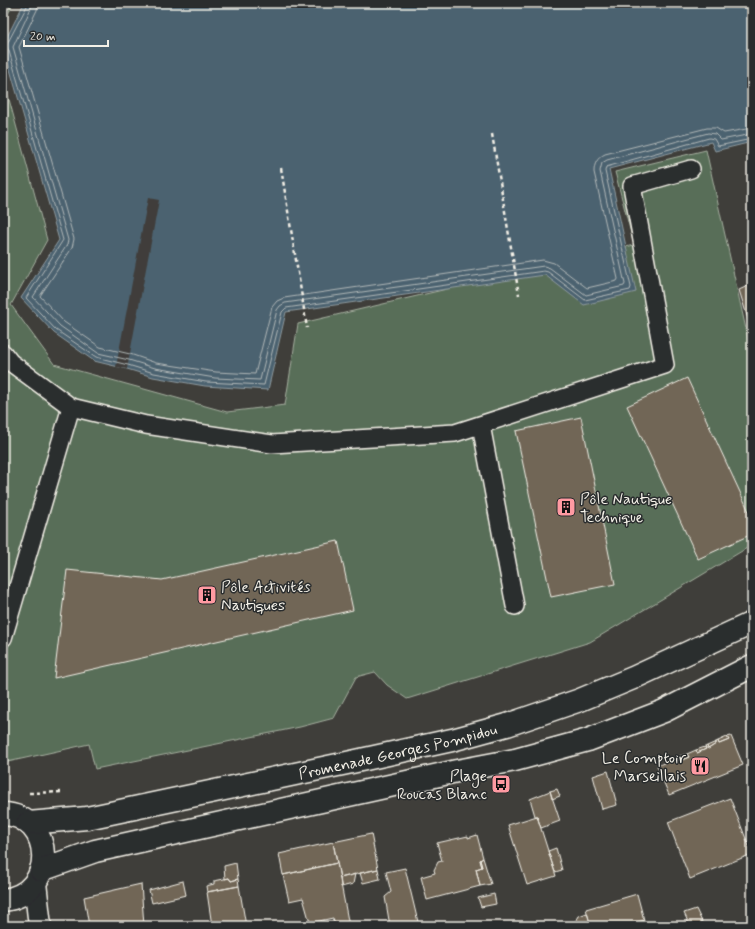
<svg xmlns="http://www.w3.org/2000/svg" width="755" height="929" viewBox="0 0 755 929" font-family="Mynerve,sans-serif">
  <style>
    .green { fill: #596e59; stroke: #a6b0a0 }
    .water { fill: #4c6270; stroke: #8f9ba0 }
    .pier { fill: #3f3e3a }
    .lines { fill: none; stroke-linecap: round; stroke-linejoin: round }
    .shore { stroke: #b1b8b8; stroke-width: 1 }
    .building { fill: #716657; stroke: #f4f1e8 }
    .service-casing { stroke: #f4f1e8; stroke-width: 20 }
    .tertiary-casing { stroke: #f4f1e8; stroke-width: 25 }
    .secondary-casing { stroke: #f4f1e8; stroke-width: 25 }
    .path { stroke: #f4f1e8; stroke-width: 2.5; stroke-dasharray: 4 3; stroke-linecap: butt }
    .service { stroke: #2a2d2e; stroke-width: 17 }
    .tertiary { stroke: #2a2d2e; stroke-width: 22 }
    .secondary { stroke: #2a2d2e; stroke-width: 22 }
    .labels { text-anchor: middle; stroke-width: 3; stroke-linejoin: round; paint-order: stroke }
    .poi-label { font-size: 16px; fill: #f4f1e8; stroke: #2a2d2e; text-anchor: start }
    .street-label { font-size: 16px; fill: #f4f1e8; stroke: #2a2d2e }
  </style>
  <rect width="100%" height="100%" fill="#3f3e3a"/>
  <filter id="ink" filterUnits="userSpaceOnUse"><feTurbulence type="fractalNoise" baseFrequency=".025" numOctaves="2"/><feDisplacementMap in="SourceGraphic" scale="8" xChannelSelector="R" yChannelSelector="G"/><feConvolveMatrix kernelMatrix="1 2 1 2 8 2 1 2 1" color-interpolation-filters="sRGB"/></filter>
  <g filter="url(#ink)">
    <path class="green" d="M3,3H13L3,25Z
      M3,77L47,240L11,305L54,364L227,412L285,405L298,324L634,245L615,172L706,150L752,356V545L590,642L407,699L387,685L375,672L356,677L334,718L300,727L95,769L89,744L3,763Z"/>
    <path class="water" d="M24,3H752V142L715,151L711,142L609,169L636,292L584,305L545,275L286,312L268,390L205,386L153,377L127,369L94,361L54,333L21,298L59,240L3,45Z"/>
    <path class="pier" d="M148,198L159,200L127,369L116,367Z"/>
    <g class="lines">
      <path class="shore" d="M27,3V6L6,46L9,51L63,240L26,298L56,330L96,357L128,365L154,373L206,382L264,385L282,312L286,308L544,271L548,272L585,300L630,290L631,287L605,171L606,167L709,138L714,139L718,146L752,139
        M32,3L31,8L13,47L68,240L67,245L33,297L60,326L98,353L129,360L155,368L215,378L260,380L277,310L280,306L285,303L544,266L550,268L586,295L624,286L625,284L600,171L602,163L607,160L708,133L715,134L721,140L752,134
        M38,3L37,10L19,47L74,239L72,248L40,296L64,322L100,347L130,354L156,363L216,372L255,374L272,307L277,301L284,298L543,260L554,263L587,288L617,281L618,279L594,172C594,164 597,158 605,154L707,128H716L724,133L752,128"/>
    </g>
    <path class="building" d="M752,284V332L739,290Z
      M687,378L752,518V534L698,559L627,406Z
      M581,417L615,584L551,597L516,431Z
      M338,541L353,610L54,678L67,570L162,580Z
      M731,736L743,765L669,795L657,766L677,757L679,761L689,757L687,754L696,750L697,753L706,749L705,747L707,746L708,749L716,744V742L718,741L719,744L729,740L727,737Z
      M727,737L729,740L719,744L718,741Z
      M716,742V744L708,749L707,746Z
      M705,747L706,749L697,753L696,750Z
      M687,754L689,757L679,761L677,757Z
      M608,771L617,805L602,809L593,776Z
      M557,789L560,796L552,799L550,791Z
      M550,791L560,821L541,828L537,816H535L530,799Z
      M730,798L752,854L690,879L668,822Z
      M537,816L556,876L527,885L508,825Z
      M371,834L378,869L340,878L333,842Z
      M477,835L483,858L480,860L482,867L476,869L480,886L427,900L421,877L435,873L434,870L438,862L442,861L437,843L468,836V838Z
      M333,842L337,863L283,875L279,854Z
      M556,848L562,870L555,872L548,851Z
      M483,858L491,884L480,886L476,869L482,867L480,860Z
      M236,863L238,879L231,881L229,878L225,879L224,866Z
      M337,863L349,926H335L333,918L310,923L303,898L289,901L283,875Z
      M405,868L418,922L405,926H390L385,897L391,892L386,872Z
      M378,869L380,879L363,883L360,873Z
      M355,874L353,884L341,887L340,878Z
      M229,878L231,881L238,879L239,886L207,892L206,886L214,884V881Z
      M183,881L186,895L152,903L149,890Z
      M141,884L144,926H89L84,897Z
      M239,886L246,926H212L207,892Z
      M494,894L496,904L481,907L478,898Z
      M637,894L644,920L625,926H591L586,909Z
      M696,909L704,926H690L684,913Z
      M587,913L591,926H576L575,923L579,916Z"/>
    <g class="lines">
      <g class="service-casing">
        <path id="service" d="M3,353L10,362L71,407L146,425L272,444L455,433L665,365L632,186L691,169
          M481,425L515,606
          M3,638L71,407"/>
      </g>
      <g class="tertiary-casing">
        <path id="tertiary" d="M35,883L40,926"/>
      </g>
      <g class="secondary-casing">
        <g id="secondary">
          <path d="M3,814C54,815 59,894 3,900"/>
          <path id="s1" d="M28,823L87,818L347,763L452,740L507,725L580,700L633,678L752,623"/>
          <path d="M41,870L95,851L457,771L515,760L588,740L664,711L752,666"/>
        </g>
      </g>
      <path class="path" d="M492,134L519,295
        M281,168L307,328
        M29,793L64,792"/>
      <use href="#service" class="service"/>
      <use href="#tertiary" class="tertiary"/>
      <use href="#secondary" class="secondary"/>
    </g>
  </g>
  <defs>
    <g id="building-square" transform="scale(1)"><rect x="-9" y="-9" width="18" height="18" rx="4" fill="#ff9aa2" stroke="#2a2d2e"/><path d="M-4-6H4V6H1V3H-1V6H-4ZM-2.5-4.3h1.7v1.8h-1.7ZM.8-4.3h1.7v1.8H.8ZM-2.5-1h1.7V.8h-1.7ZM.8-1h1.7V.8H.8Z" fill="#111"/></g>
    <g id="restaurant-square" transform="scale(1)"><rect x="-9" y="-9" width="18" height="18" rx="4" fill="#ff9aa2" stroke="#2a2d2e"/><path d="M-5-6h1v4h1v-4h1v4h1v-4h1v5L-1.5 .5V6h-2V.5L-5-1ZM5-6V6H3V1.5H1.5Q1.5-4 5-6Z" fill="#111"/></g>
    <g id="bus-square" transform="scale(1)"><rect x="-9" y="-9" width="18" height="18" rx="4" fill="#ff9aa2" stroke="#2a2d2e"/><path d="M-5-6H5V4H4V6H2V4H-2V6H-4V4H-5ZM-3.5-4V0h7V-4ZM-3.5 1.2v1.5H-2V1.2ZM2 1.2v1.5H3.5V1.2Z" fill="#111"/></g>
  </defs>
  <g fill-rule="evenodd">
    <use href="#building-square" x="566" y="507"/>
    <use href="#building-square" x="207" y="595"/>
    <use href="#restaurant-square" x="700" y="766"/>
    <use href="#bus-square" x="501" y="784"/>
  </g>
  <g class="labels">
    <g class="poi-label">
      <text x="580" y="504">Pôle Nautique<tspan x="580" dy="18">Technique</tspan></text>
      <text x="221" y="592">Pôle Activités<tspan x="221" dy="18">Nautiques</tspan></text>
      <text x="686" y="763" text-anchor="end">Le Comptoir<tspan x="686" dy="18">Marseillais</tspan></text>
      <text x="487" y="781" text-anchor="end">Plage<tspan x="487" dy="18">Roucas Blanc</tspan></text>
    </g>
    <g class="street-label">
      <text dy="6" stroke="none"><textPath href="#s1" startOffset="377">Promenade Georges Pompidou</textPath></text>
    </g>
  </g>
  <rect width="755" height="929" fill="none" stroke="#2a2d2e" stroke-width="16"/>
  <rect x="8" y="8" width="739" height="913" fill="none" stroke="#f4f1e8" stroke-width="1.5" filter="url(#ink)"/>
  <path d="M24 40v6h84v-6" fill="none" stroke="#f4f1e8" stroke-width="2"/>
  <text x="30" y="40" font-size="12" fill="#f4f1e8" stroke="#2a2d2e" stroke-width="3" paint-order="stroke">20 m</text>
</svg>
